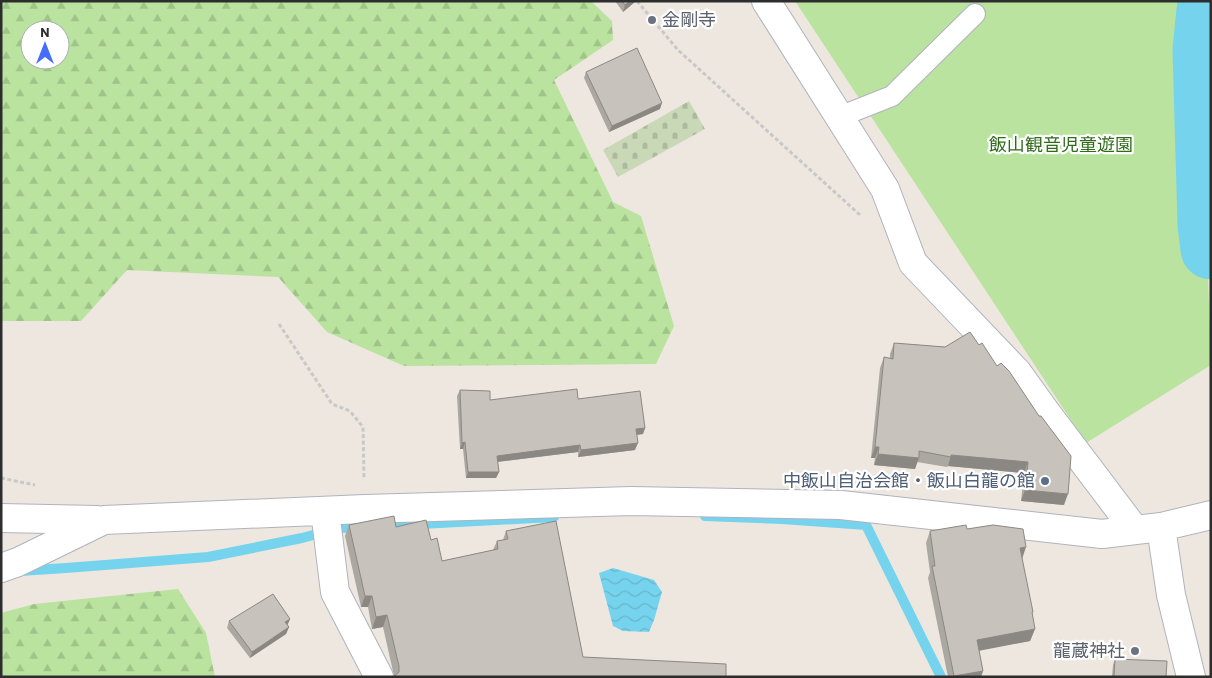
<svg xmlns="http://www.w3.org/2000/svg" width="1212" height="678" viewBox="0 0 1212 678" font-family="Barlow,'Noto Sans JP',sans-serif">
  <style>
    .forest { fill: url(#forest-firs); fill-rule: evenodd }
    .cemetery { fill: url(#cemetery-stones) }
    .park { fill: #b9e39e }
    .water { fill: url(#water-waves) }
    .lines { fill: none; stroke-linecap: round; stroke-linejoin: round }
    .stream { stroke: #76d3ed; stroke-width: 10 }
    .river { stroke: #76d3ed; stroke-width: 61 }
    .service-casing { stroke: #b0b3bd; stroke-width: 22 }
    .minor-casing { stroke: #b0b3bd; stroke-width: 30 }
    .path { stroke: #c8c8c8; stroke-width: 3; stroke-dasharray: 4 2.5; stroke-linecap: butt }
    .service { stroke: #fff; stroke-width: 20 }
    .minor { stroke: #fff; stroke-width: 28 }
    .wall { fill: #aba7a1 }
    .shaded-wall { fill: #8b8883 }
    .building { fill: #c7c2bb; stroke: #8b8883 }
    .worship-dot { fill: #6b7280; stroke: #fff; stroke-width: 2 }
    .service-dot { fill: #5c6f8a; stroke: #fff; stroke-width: 2 }
    .labels { text-anchor: middle; stroke-width: 4.5; stroke-linejoin: round; paint-order: stroke }
    .worship-label { font-size: 18px; fill: #5b616d; stroke: #fff; text-anchor: start }
    .park-label { font-size: 18px; fill: #306b1c; stroke: #fff }
    .service-label { font-size: 18px; fill: #4e5e75; stroke: #fff; text-anchor: end }
  </style>
  <defs>
    <pattern id="forest-firs" width="22" height="20" patternUnits="userSpaceOnUse" patternTransform="scale(1.25)"><rect width="22" height="20" fill="#b9e39e"/><path d="M5 1l3.5 6h-7zM16 11l3.5 6h-7z" fill="#9fc388"/></pattern>
    <pattern id="cemetery-stones" width="16" height="16" patternUnits="userSpaceOnUse" patternTransform="scale(1.25)"><rect width="16" height="16" fill="#c9d8b7"/><path d="M2 7V4a2 2 0 0 1 4 0v3zM10 15v-3a2 2 0 0 1 4 0v3z" fill="#adba9e"/></pattern>
    <pattern id="water-waves" width="16" height="10" patternUnits="userSpaceOnUse" patternTransform="scale(1.25)"><rect width="16" height="10" fill="#76d3ed"/><path d="M0 5q4-4 8 0t8 0" fill="none" stroke="#66b5cc"/></pattern>
  </defs>
  <rect width="100%" height="100%" fill="#eee7e0"/>
  <path class="forest" d="M1,1H591L612,21L613,40L554,80L613,202L641,216L674,326L656,364L404,366L327,332L278,277L127,270L81,321H1ZM30,30H60V60H30Z
    M178,589L206,633L215,677H1V613L34,604Z"/>
  <path class="cemetery" d="M689,101L705,129L618,177L603,150Z"/>
  <path class="park" d="M795,1H1199L1211,365L1086,443Z"/>
  <path class="water" d="M613,568L654,580L662,592L654,620L649,632L623,631L613,626L599,573Z"/>
  <g class="lines">
    <path class="stream" d="M705,516L782,519L866,525L941,677
      M383,526L554,517
      M20,571L66,568L208,557L302,538L339,528L361,527"/>
    <path class="river" d="M1208,1L1203,50L1208,224L1211,249"/>
    <g class="service-casing">
      <path id="service" d="M839,117L892,96L975,14"/>
    </g>
    <g class="minor-casing">
      <path id="minor" d="M766,1L885,189L913,263L1017,372L1045,411L1135,530
        M325,511L335,592L379,677
        M1,518L97,520
        M1,568L18,562L104,520L365,509L631,501L841,505L1102,534L1161,527
        M1191,677L1171,595L1161,527L1211,515"/>
    </g>
    <path class="path" d="M637,1L678,50L860,215
      M279,324L332,404L350,411L363,427L364,478
      M1,478L35,485"/>
    <use href="#service" class="service"/>
    <use href="#minor" class="minor"/>
  </g>
  <path class="wall" d="M615,1H636L623,12Z
    M586,72L660,109L609,132L584,78Z
    M894,343L945,347L1064,505L1021,501L1024,473L948,466L947,467L917,462L915,469L874,465L875,458H871L880,368L884,357L890,358V354Z
    M460,390L490,400L578,399L645,428L643,434L637,435L635,450L578,457V452L498,462L499,472L496,478H466L463,449H460L457,396Z
    M349,525L396,527L431,540L442,561L493,550L497,541L503,540L506,531L583,657L394,676L383,627L372,629L368,607H361L345,536Z
    M967,529L1022,558L1035,629L1030,641L979,650L983,671L981,677H948L928,578L930,572L926,543L930,531Z
    M290,619L287,626L289,627L286,634L250,658L227,628L229,621Z
    M1115,659L1166,677H1112L1113,665Z"/>
  <path class="shaded-wall" d="M630,1H636L623,12L625,5Z
    M662,103L660,109L609,132L612,126Z
    M645,428L643,434L634,435L636,429Z
    M465,442L463,449H460L462,443Z
    M638,443L635,450L578,457L581,450Z
    M580,445L578,452L495,462L497,456Z
    M875,447H879L875,458H871Z
    M878,454L919,458L915,469L874,465Z
    M951,455L1028,462L1024,473L948,466Z
    M468,472H499L496,478H466Z
    M1025,490L1068,494L1064,505L1021,501Z
    M1026,547L1022,559L1020,548Z
    M365,596H372L368,607H361Z
    M387,615L383,627L372,629L376,617Z
    M290,619L287,626L285,622Z
    M289,627L286,634L250,658L252,652Z
    M1035,629L1030,641L973,652L977,640Z
    M983,671L981,677H954V676Z"/>
  <path class="building" d="M622,1H630L625,5Z
    M637,48L662,103L612,126L586,72Z
    M970,332L979,345L982,343L984,346L997,366L1001,363L1009,371L1039,416H1041L1071,456L1068,494L1025,490L1028,462L951,455V457L919,451V458L878,454L879,447H875L884,357L893,359L894,343L945,347Z
    M577,389L578,399L640,391L645,428L636,429L638,443L581,450L580,445L497,456L499,472H468L465,442L462,443L460,390L490,391V400Z
    M394,516L396,527L426,520L431,540L437,538L442,561L498,549L497,541L508,539L506,531L556,521L583,657L726,664V677H393L399,672V666L387,615L376,617L372,596H365L349,525Z
    M966,525L967,529L993,525L1023,529L1026,547L1020,548L1033,612H1032L1035,629L977,640L983,671L954,676L932,566H935L930,531Z
    M273,594L290,619L285,622L289,627L252,652L229,621Z
    M1115,659L1167,661L1166,677H1114Z"/>
  <g class="worship-dot">
    <circle cx="652" cy="20" r="5"/>
    <circle cx="1135" cy="651" r="5"/>
  </g>
  <circle class="service-dot" cx="1045" cy="481" r="5"/>
  <g class="labels">
    <g class="worship-label">
      <text x="662" y="26">金剛寺</text>
      <text x="1125" y="657" text-anchor="end">龍蔵神社</text>
    </g>
    <g class="park-label">
      <text x="1061" y="151">飯山観音児童遊園</text>
    </g>
    <g class="service-label">
      <text x="1035" y="487">中飯山自治会館・飯山白龍の館</text>
    </g>
  </g>
  <rect width="1212" height="678" fill="none" stroke="#2d2d2d" stroke-width="5"/>
  <g transform="translate(45 45)"><circle r="24" fill="#ffffff" stroke="#ababab"/>
  <path d="M0-4L9 19L0 12L-9 19Z" fill="#446ef7"/>
  <text y="-8" font-size="14" font-weight="bold" text-anchor="middle" fill="#2d2d2d">N</text>
  </g>
</svg>
